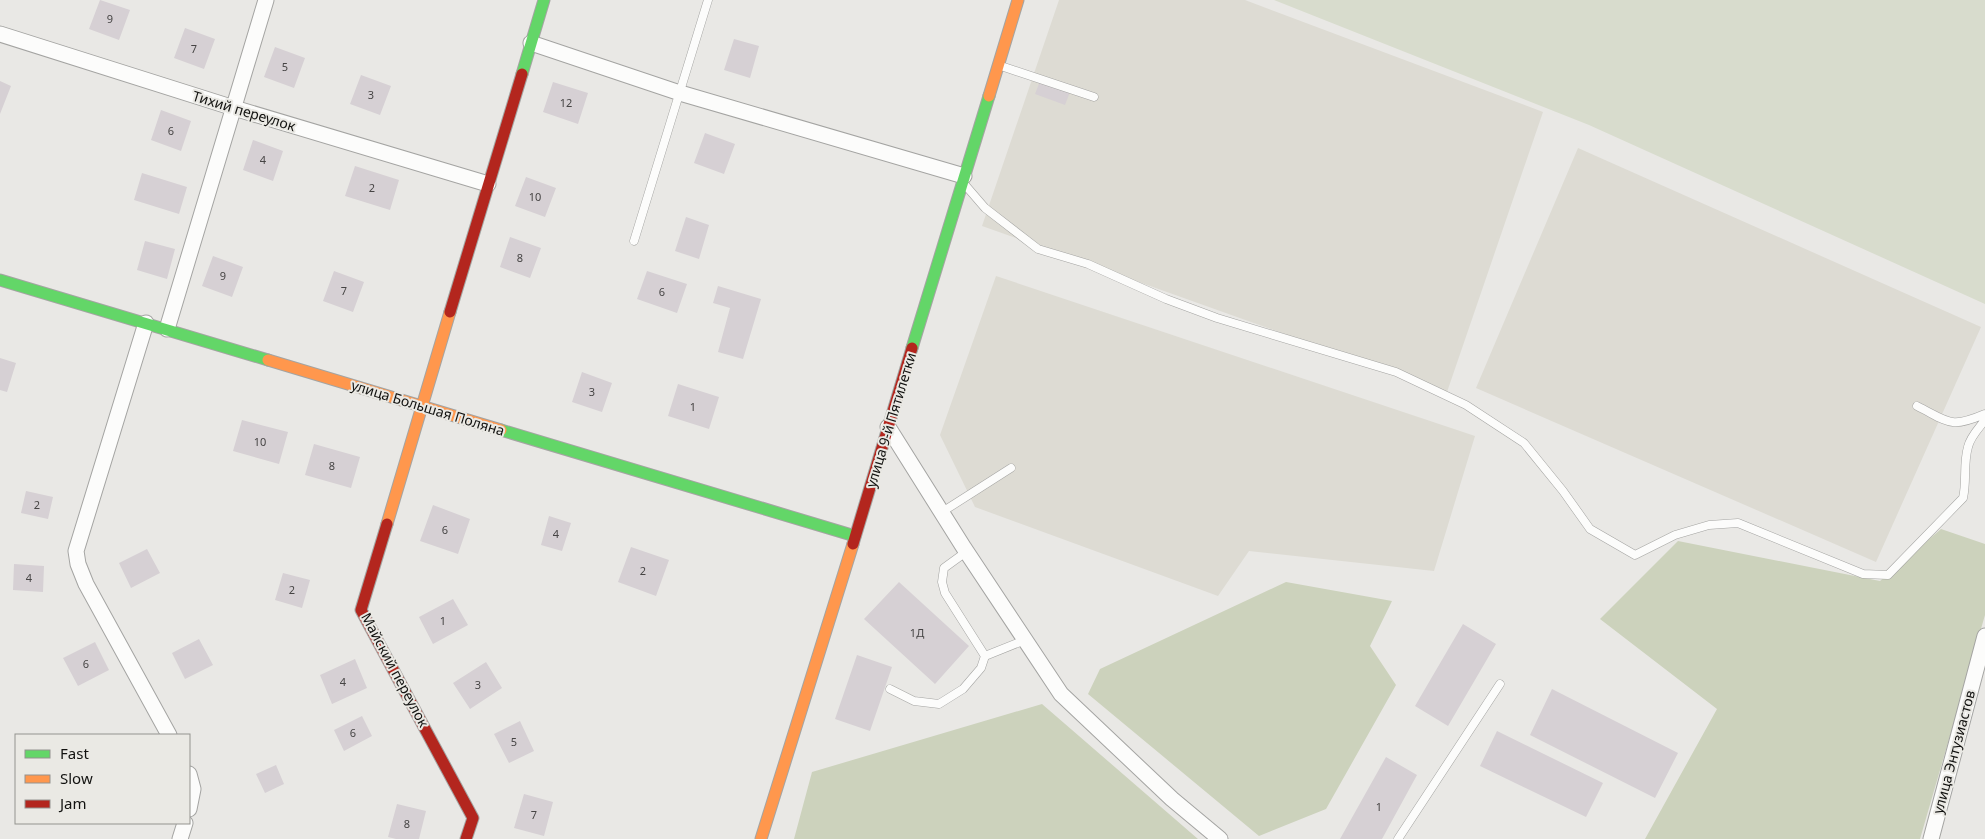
<svg xmlns="http://www.w3.org/2000/svg" width="1985" height="839" viewBox="0 0 1985 839" font-family="'Noto Sans',sans-serif">
  <style>
    .built { fill: #dddbd3 }
    .green { fill: #d8dccd }
    .forest { fill: #ccd2bc }
    .building { fill: #d6d0d4 }
    .lines { fill: none; stroke-linecap: round; stroke-linejoin: round }
    .lane-casing { stroke: #a4a4a2; stroke-width: 9 }
    .street-casing { stroke: #a4a4a2; stroke-width: 17 }
    .fast-casing { stroke: #a4a4a2; stroke-width: 13 }
    .slow-casing { stroke: #a4a4a2; stroke-width: 13 }
    .jam-casing { stroke: #a4a4a2; stroke-width: 13 }
    .lane { stroke: #fcfcfb; stroke-width: 8 }
    .street { stroke: #fcfcfb; stroke-width: 15 }
    .fast { stroke: #63d668; stroke-width: 11 }
    .slow { stroke: #ff974d; stroke-width: 11 }
    .jam { stroke: #b3261e; stroke-width: 11 }
    .labels { text-anchor: middle; stroke-width: 4; stroke-linejoin: round; paint-order: stroke }
    .number-label { font-size: 11px; fill: #464444 }
    .street-label { font-size: 14px; fill: #121210; stroke: #eae9e4 }
  </style>
  <rect width="100%" height="100%" fill="#e9e8e5"/>
  <path class="built" d="M1059,0H1245L1543,112L1447,392L982,226Z
    M1578,148L1981,327L1876,562L1476,388Z
    M996,276L1475,436L1434,571L1249,551L1218,596L975,507L940,435Z"/>
  <path class="green" d="M1274,0H1985V304L1589,125Z"/>
  <path class="forest" d="M1941,529L1985,544V615L1920,839H1645L1717,709L1600,619L1678,541L1880,581Z
    M1286,582L1392,601L1370,646L1396,685L1326,809L1259,836L1088,694L1100,669Z
    M1042,704L1198,839H794L812,772Z"/>
  <path class="building" d="M100,0L130,10L119,40L89,29Z
    M185,28L215,39L204,69L174,58Z
    M734,39L759,46L750,78L724,70Z
    M275,47L305,58L294,88L264,77Z
    M361,75L391,86L380,115L350,104Z
    M0,81L11,86L0,114Z
    M1040,81L1070,92L1065,105L1035,94Z
    M553,82L588,93L578,124L543,112Z
    M161,110L191,121L181,151L151,140Z
    M705,133L735,144L724,174L694,163Z
    M253,140L283,151L273,181L243,170Z
    M355,166L399,180L390,210L345,196Z
    M142,173L187,187L179,214L134,200Z
    M526,177L556,188L545,217L515,206Z
    M686,217L709,225L699,259L675,251Z
    M510,237L541,248L530,278L500,267Z
    M145,241L175,249L167,279L137,270Z
    M213,256L243,267L232,297L202,286Z
    M334,271L364,282L353,312L323,301Z
    M647,271L687,284L677,313L637,299Z
    M718,286L761,299L743,359L718,352L730,308L713,303Z
    M0,358L16,363L7,392L0,390Z
    M582,372L612,383L602,412L572,402Z
    M678,384L719,397L709,429L668,416Z
    M242,420L288,432L279,464L233,451Z
    M314,444L360,457L351,488L305,475Z
    M26,491L53,497L48,519L21,513Z
    M433,505L470,519L458,554L420,541Z
    M549,516L571,523L562,551L541,545Z
    M631,547L669,560L656,596L618,582Z
    M147,549L160,573L131,588L119,563Z
    M14,564L44,566L43,592L13,590Z
    M283,573L310,580L302,608L275,600Z
    M899,582L969,646L935,684L864,619Z
    M453,599L468,625L433,644L419,617Z
    M1463,624L1496,644L1448,726L1415,706Z
    M199,639L213,665L185,679L172,653Z
    M95,642L109,670L78,686L63,658Z
    M857,655L892,667L870,731L835,719Z
    M355,659L367,688L332,704L320,675Z
    M486,662L502,688L470,709L453,683Z
    M1552,689L1678,753L1655,798L1530,735Z
    M362,716L372,736L344,751L334,730Z
    M520,721L534,751L509,763L494,734Z
    M1497,731L1603,783L1586,817L1480,766Z
    M1386,757L1417,775L1382,839H1340Z
    M276,765L284,784L265,793L256,774Z
    M524,794L553,802L544,836L514,828Z
    M397,804L426,811L419,839H396L388,837Z"/>
  <g class="lines">
    <g class="lane-casing">
      <path id="lane" d="M1001,66L1094,97
        M966,186L985,208L1038,249L1088,264L1166,299L1217,318L1396,372L1466,405L1524,443L1563,491L1590,529L1635,555L1675,535L1709,525L1738,523L1863,574L1888,575L1963,498C1967,481 1963,464 1968,447C1970,437 1979,428 1985,420
        M634,241L708,0
        M1917,406C1949,422 1950,429 1985,414
        M942,512L1011,468
        M966,552L944,568L942,582L945,593L985,656
        M890,689L914,701L939,704L963,689L981,668L985,656L1025,640
        M1398,839L1500,684"/>
    </g>
    <g class="street-casing">
      <path id="street" d="M0,34L234,108L488,184
        M531,43L680,93L964,176
        M146,323L76,551L78,564L86,584L169,735
        M167,329L266,0
        M888,427L964,548L1061,694L1172,799L1220,839
        M189,774L193,789L189,809
        M180,839L185,823
        M1931,839L1985,636"/>
    </g>
    <g class="fast-casing">
      <path id="fast" d="M522,74L544,0
        M0,280L268,360
        M912,348L989,96
        M501,430L855,536"/>
    </g>
    <g class="slow-casing">
      <path id="slow" d="M989,96L1018,0
        M268,360L501,430
        M387,524L450,312
        M761,839L853,544"/>
    </g>
    <g class="jam-casing">
      <path id="jam" d="M450,312L522,74
        M387,524L361,610L473,818L466,839
        M853,544L912,348"/>
    </g>
    <use href="#lane" class="lane"/>
    <use href="#street" class="street"/>
    <use href="#fast" class="fast"/>
    <use href="#slow" class="slow"/>
    <use href="#jam" class="jam"/>
  </g>
  <g class="labels">
    <g class="number-label">
      <text x="110" y="23">9</text>
      <text x="194" y="53">7</text>
      <text x="285" y="71">5</text>
      <text x="371" y="99">3</text>
      <text x="566" y="107">12</text>
      <text x="171" y="135">6</text>
      <text x="263" y="164">4</text>
      <text x="372" y="192">2</text>
      <text x="535" y="201">10</text>
      <text x="520" y="262">8</text>
      <text x="223" y="280">9</text>
      <text x="344" y="295">7</text>
      <text x="662" y="296">6</text>
      <text x="592" y="396">3</text>
      <text x="693" y="411">1</text>
      <text x="260" y="446">10</text>
      <text x="332" y="470">8</text>
      <text x="37" y="509">2</text>
      <text x="445" y="534">6</text>
      <text x="556" y="538">4</text>
      <text x="643" y="575">2</text>
      <text x="29" y="582">4</text>
      <text x="292" y="594">2</text>
      <text x="443" y="625">1</text>
      <text x="917" y="637">1Д</text>
      <text x="86" y="668">6</text>
      <text x="343" y="686">4</text>
      <text x="478" y="689">3</text>
      <text x="353" y="737">6</text>
      <text x="514" y="746">5</text>
      <text x="1379" y="811">1</text>
      <text x="534" y="819">7</text>
      <text x="407" y="828">8</text>
    </g>
    <g class="street-label">
      <text transform="translate(244 111) rotate(17)" y="5">Тихий переулок</text>
      <text transform="translate(428 408) rotate(17)" y="5">улица Большая Поляна</text>
      <text transform="translate(891 420) rotate(-73)" y="5">улица 9-й Пятилетки</text>
      <text transform="translate(395 670) rotate(62)" y="5">Майский переулок</text>
      <text transform="translate(1954 752) rotate(-75)" y="5">улица Энтузиастов</text>
    </g>
  </g>
  <rect x="15" y="734" width="175" height="90" fill="#eae9e4" stroke="#94938f"/>
  <rect x="25" y="750" width="25" height="8" fill="#63d668" stroke="#94938f"/>
  <text x="60" y="759" font-size="15" fill="#121210">Fast</text>
  <rect x="25" y="775" width="25" height="8" fill="#ff974d" stroke="#94938f"/>
  <text x="60" y="784" font-size="15" fill="#121210">Slow</text>
  <rect x="25" y="800" width="25" height="8" fill="#b3261e" stroke="#94938f"/>
  <text x="60" y="809" font-size="15" fill="#121210">Jam</text>
</svg>
